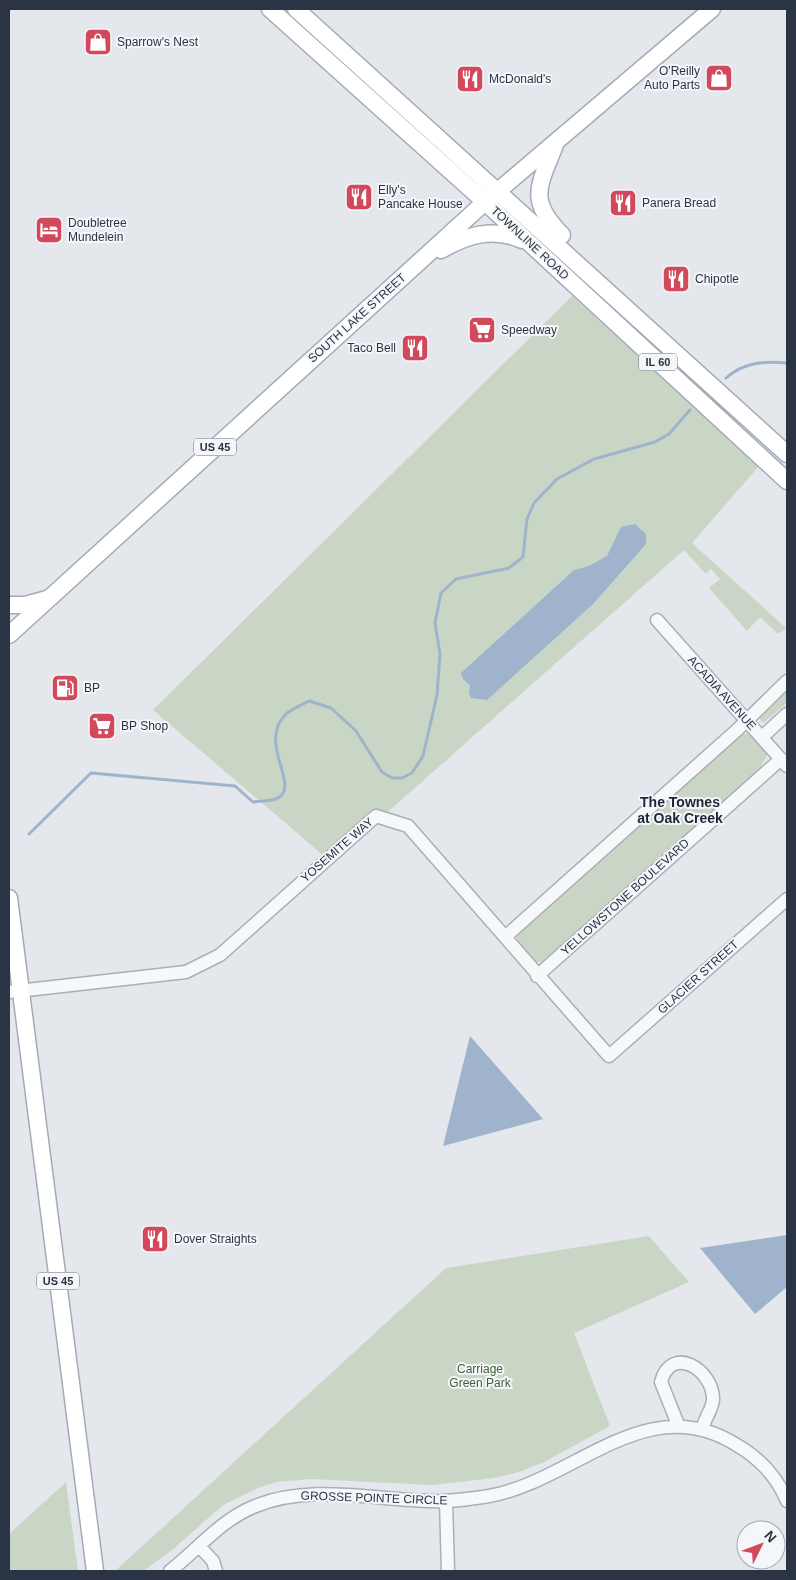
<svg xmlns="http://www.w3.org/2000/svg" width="796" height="1580" viewBox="0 0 796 1580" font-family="Arial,sans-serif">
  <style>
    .green { fill: #c9d6c5 }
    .water { fill: #9fb4cc }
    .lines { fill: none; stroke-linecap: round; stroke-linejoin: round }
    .stream { stroke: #9fb4cc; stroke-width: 3 }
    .minor-casing { stroke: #a9aeb7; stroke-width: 15 }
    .major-casing { stroke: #a3abb8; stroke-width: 19 }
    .minor { stroke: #f7f8fa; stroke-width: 12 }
    .major { stroke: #fff; stroke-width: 16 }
    .labels { text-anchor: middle; stroke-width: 4; stroke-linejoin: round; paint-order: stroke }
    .shield { fill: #f4f6f9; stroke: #676e7b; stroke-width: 1 }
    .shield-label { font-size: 11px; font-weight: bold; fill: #2b3445 }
    .poi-label { font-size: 12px; fill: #2b3445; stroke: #f4f6f9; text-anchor: start }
    .street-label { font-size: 12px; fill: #2b3445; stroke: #f4f6f9 }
    .park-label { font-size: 12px; fill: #3f6138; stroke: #f4f6f9 }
    .neighbourhood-label { font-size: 14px; font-weight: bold; fill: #1d2536; stroke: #f4f6f9 }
  </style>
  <rect width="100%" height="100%" fill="#e4e7ec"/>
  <path class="green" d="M572,296L760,465L692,543L786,628L778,634L760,617L747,631L709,588L720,579L711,569L706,574L684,550L331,862L153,710Z
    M787,689V703L763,723L757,715Z
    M749,733L768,754L755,776L551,957C547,959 543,962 539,962C529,962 519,945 517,937L525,924L736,736Z
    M649,1236L689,1282L574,1333L610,1426L544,1462L522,1471L495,1478L432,1485L311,1479L276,1482L258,1488L223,1505L171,1551L143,1571H115L446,1268Z
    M66,1482L78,1571H9V1534Z"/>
  <path class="water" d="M635,524L646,534V544L593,604L487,700L471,698L469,693L470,685L463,679L461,673L574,570L589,566L607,556L621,527Z
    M470,1036L543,1119L443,1146Z
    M787,1235V1287L755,1314L700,1248Z"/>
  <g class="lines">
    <path class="stream" d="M726,378C744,362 764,361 787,363
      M29,834L91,773L235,786L253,802C260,801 269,801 276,799C303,787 257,745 285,715C291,709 302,705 309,701L331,708L356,731L382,772L392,778H402L412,773L423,756L437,695L440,654L435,623L441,593L456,579L509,568L523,557L527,519L534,503L557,479L594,459L655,442L669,434L690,410"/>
    <g class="minor-casing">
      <path id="minor" d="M657,620L787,766
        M762,737L787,714
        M505,937L737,730L787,681
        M537,976L781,759
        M9,992L186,972L220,955L376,816L408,826L609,1056L787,899
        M679,1427L661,1382C671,1344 712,1369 713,1398C714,1407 704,1419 702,1430
        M446,1501L448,1571
        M199,1546L213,1561L216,1571
        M170,1571C198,1549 220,1521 253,1507C309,1483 374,1500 433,1501C451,1502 470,1499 489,1496C574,1481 646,1389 735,1444C758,1457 777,1477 787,1501"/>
    </g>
    <g class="major-casing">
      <path id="major" d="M270,9L485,202L787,481
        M296,9L787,454
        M555,145C539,186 527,200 562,235
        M441,250C467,235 493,227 522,240
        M9,605H25L47,599
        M9,635L485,202L712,9
        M9,898L95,1571"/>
    </g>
    <use href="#minor" class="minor"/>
    <use href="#major" class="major"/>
  </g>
  <defs>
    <g id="shop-square" transform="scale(1.4375)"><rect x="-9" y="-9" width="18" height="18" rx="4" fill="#d1495b" stroke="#f4f6f9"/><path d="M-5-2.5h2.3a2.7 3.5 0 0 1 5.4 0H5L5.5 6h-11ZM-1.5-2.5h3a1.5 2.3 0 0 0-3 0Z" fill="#fff"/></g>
    <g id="restaurant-square" transform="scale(1.4375)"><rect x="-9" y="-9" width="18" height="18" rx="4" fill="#d1495b" stroke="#f4f6f9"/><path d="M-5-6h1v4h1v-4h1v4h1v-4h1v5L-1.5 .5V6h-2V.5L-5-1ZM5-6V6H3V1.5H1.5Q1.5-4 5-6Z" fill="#fff"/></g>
    <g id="hotel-square" transform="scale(1.4375)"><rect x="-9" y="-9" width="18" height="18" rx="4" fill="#d1495b" stroke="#f4f6f9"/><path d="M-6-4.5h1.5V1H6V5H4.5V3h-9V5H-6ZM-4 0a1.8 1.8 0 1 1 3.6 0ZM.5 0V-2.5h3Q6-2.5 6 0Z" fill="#fff"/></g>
    <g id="supermarket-square" transform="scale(1.4375)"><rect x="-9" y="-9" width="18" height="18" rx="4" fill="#d1495b" stroke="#f4f6f9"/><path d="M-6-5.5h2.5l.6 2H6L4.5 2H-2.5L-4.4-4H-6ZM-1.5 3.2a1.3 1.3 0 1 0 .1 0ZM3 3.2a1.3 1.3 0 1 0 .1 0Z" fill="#fff"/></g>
    <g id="fuel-square" transform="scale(1.4375)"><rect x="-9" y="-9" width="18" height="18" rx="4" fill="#d1495b" stroke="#f4f6f9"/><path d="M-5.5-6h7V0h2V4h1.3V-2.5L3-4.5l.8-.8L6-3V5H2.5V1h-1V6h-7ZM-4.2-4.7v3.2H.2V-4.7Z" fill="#fff"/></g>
  </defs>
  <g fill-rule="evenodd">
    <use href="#shop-square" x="98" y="42"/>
    <use href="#shop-square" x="719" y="78"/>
    <use href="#restaurant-square" x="470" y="79"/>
    <use href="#restaurant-square" x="359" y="197"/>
    <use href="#restaurant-square" x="623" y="203"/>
    <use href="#hotel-square" x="49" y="230"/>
    <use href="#restaurant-square" x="676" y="279"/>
    <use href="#supermarket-square" x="482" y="330"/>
    <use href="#restaurant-square" x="415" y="348"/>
    <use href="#fuel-square" x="65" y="688"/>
    <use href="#supermarket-square" x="102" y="726"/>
    <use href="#restaurant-square" x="155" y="1239"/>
  </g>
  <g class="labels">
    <g class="shield">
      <rect x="639" y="353.5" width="38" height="17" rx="4"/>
      <rect x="194" y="438.5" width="42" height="17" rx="4"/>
      <rect x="37" y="1272.5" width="42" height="17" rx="4"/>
    </g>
    <g class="shield-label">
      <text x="658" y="366">IL 60</text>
      <text x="215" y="451">US 45</text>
      <text x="58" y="1285">US 45</text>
    </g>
    <g class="poi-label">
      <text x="117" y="46">Sparrow's Nest</text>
      <text x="700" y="75" text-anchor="end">O'Reilly<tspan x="700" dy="14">Auto Parts</tspan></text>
      <text x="489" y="83">McDonald's</text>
      <text x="378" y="194">Elly's<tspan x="378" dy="14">Pancake House</tspan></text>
      <text x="642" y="207">Panera Bread</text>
      <text x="68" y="227">Doubletree<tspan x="68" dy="14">Mundelein</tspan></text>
      <text x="695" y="283">Chipotle</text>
      <text x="501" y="334">Speedway</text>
      <text x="396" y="352" text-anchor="end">Taco Bell</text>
      <text x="84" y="692">BP</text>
      <text x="121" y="730">BP Shop</text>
      <text x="174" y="1243">Dover Straights</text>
    </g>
    <g class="street-label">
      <text transform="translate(530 243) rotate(43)" y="4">TOWNLINE ROAD</text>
      <text transform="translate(357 318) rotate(-42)" y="4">SOUTH LAKE STREET</text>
      <text transform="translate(722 693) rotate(48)" y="4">ACADIA AVENUE</text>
      <text transform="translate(337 850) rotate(-41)" y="4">YOSEMITE WAY</text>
      <text transform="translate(625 897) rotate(-42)" y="4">YELLOWSTONE BOULEVARD</text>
      <text transform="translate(698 977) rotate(-42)" y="4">GLACIER STREET</text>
      <text transform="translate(374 1498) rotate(2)" y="4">GROSSE POINTE CIRCLE</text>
    </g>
    <g class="park-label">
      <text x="480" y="1373">Carriage<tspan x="480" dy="14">Green Park</tspan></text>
    </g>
    <g class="neighbourhood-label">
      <text x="680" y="807">The Townes<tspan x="680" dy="16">at Oak Creek</tspan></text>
    </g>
  </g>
  <rect width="796" height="1580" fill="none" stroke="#2b3445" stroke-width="20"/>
  <g transform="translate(761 1545) rotate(48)"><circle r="24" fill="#f4f6f9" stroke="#a4a8b1"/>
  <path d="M0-4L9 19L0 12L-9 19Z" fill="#d1495b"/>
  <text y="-8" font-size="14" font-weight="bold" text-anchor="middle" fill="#2b3445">N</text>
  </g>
</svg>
